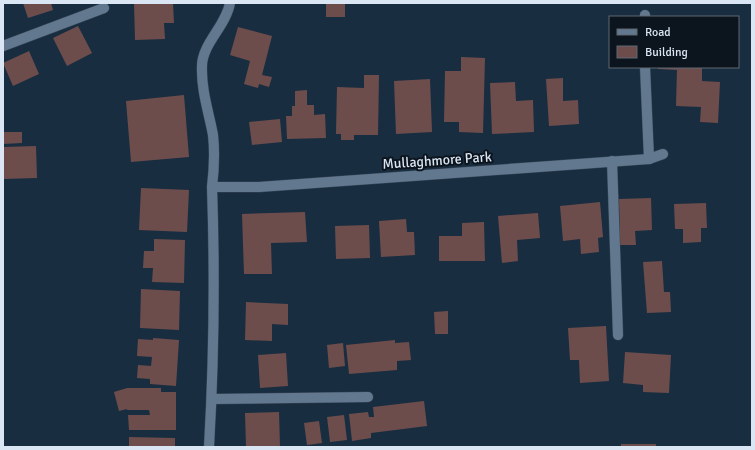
<svg xmlns="http://www.w3.org/2000/svg" width="755" height="450" viewBox="0 0 755 450" font-family="Signika,sans-serif">
  <style>
    .building { fill: #6d4d4c }
    .lines { fill: none; stroke-linecap: round; stroke-linejoin: round }
    .lane-casing { stroke: #374757; stroke-width: 11 }
    .street-casing { stroke: #374757; stroke-width: 11 }
    .lane { stroke: #62788f; stroke-width: 10 }
    .street { stroke: #62788f; stroke-width: 10 }
    .labels { text-anchor: middle; stroke-width: 4; stroke-linejoin: round; paint-order: stroke }
    .street-label { font-size: 14px; fill: #dae6f3; stroke: #0c141d }
  </style>
  <rect width="100%" height="100%" fill="#192d40"/>
  <path class="building" d="M23,3H51L53,10L28,18Z
    M134,3H173L174,23H164L165,39L135,40Z
    M326,3H345V17H326Z
    M78,26L92,53L67,66L53,38Z
    M238,27L272,36L262,75L272,77L269,87L259,84L258,88L244,84L250,61L230,55Z
    M29,51L39,74L13,86L3,63Z
    M461,57L485,58L483,133L459,132V122H444L445,71H461Z
    M658,67H702V81L720,82L718,123L700,122L701,107L676,106L677,70L658,69Z
    M364,75H379L378,135H354V140H341V134H336L337,87L364,88Z
    M563,78V101L578,100L579,124L549,126L546,79Z
    M430,79L432,132L396,134L394,81Z
    M515,82L516,101L533,100L534,132L492,134L490,83Z
    M307,90V105H314V115L325,114L326,138L287,139L286,116H292V106H295V91Z
    M184,95L189,157L131,162L126,101Z
    M280,119L282,142L252,145L249,122Z
    M3,132H22V143L3,144Z
    M36,146L37,178L3,179V147Z
    M141,188L189,190L187,232L139,230Z
    M651,198L652,230L635,231L636,245H620L619,199Z
    M600,202L603,237L598,238L599,252L581,254L580,239L563,241L560,206Z
    M706,203L707,228H701V242L683,243V229H675L674,204Z
    M305,212L307,242L271,243L272,274H244L242,214Z
    M538,213L540,238L517,240L518,261L502,263L498,216Z
    M406,219L407,232H414L415,255L381,257L379,221Z
    M484,222L485,261H439V236H462V223Z
    M369,225L370,258L336,259L335,226Z
    M154,239L185,240L184,283L152,282L153,268H143L144,251H154Z
    M662,261L664,292H670L671,312L647,313L643,262Z
    M141,289L180,291L179,330L140,328Z
    M246,302L288,304V325L272,324V341L245,340Z
    M448,311V334H435L434,312Z
    M606,326L609,381L580,383L579,360H570L568,328Z
    M153,338L179,340L176,386L150,384V379L137,378L138,365L151,366L152,357L137,356L138,339L153,340Z
    M395,340V343L409,342L411,360L397,361V370L349,374L346,345Z
    M343,343L345,366L329,368L327,345Z
    M625,352L671,355L669,393L643,392V385L623,383Z
    M286,353L288,386L260,388L258,355Z
    M127,388H161V392H176V430H129L128,415H150L149,410H127V409L119,411L114,392Z
    M424,401L427,426L371,433V438L352,441L349,414L368,412L369,417H374L373,407Z
    M279,412L280,447H246L245,413Z
    M344,415L347,440L330,442L327,417Z
    M319,421L322,443L307,445L304,423Z
    M129,437L175,438V447H129Z
    M621,444H656V447H621Z"/>
  <g class="lines">
    <g class="lane-casing">
      <path id="lane" d="M645,17V15
        M645,67L649,159
        M612,161L618,335
        M212,399L368,397"/>
    </g>
    <g class="street-casing">
      <path id="street" d="M3,46L104,8
        M212,187C214,170 215,153 213,135C209,113 201,90 202,66C202,44 226,26 230,3
        M209,447C214,360 215,274 212,187H259L649,159L663,154"/>
    </g>
    <use href="#lane" class="lane"/>
    <use href="#street" class="street"/>
  </g>
  <g class="labels">
    <g class="street-label">
      <text transform="translate(437 160) rotate(-4)" y="5">Mullaghmore Park</text>
    </g>
  </g>
  <rect width="755" height="450" fill="none" stroke="#dae6f3" stroke-width="8"/>
  <rect x="609" y="16" width="130" height="52" fill="#0c141d" stroke="#5e6873"/>
  <rect x="617" y="29" width="20" height="6" fill="#62788f" stroke="#5e6873"/>
  <text x="645" y="36" font-size="12" fill="#dae6f3">Road</text>
  <rect x="617" y="46" width="20" height="12" fill="#6d4d4c" stroke="#5e6873"/>
  <text x="645" y="56" font-size="12" fill="#dae6f3">Building</text>
</svg>
